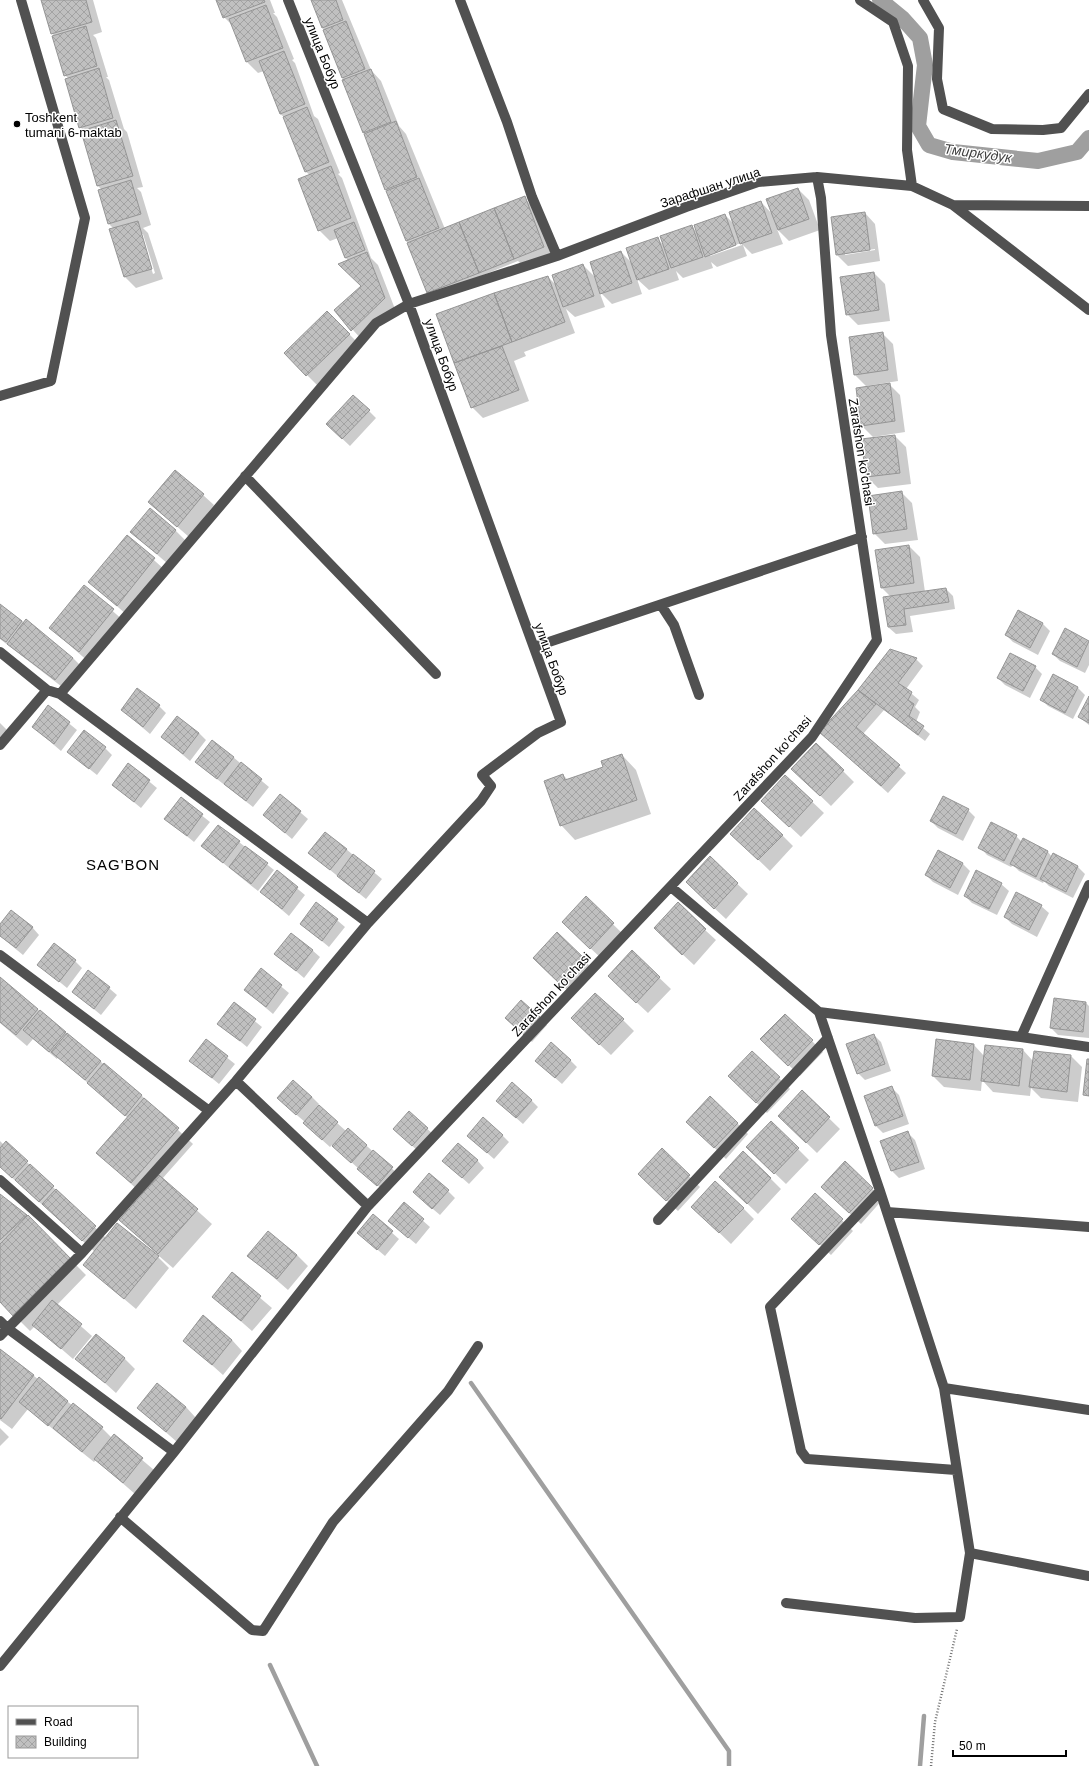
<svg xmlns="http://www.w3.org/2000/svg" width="1089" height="1766" viewBox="0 0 1089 1766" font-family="Arial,sans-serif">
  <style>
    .shadow { fill: #0003; fill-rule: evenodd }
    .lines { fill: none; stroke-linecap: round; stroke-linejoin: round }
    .stream { stroke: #9f9f9f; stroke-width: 4.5 }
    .canal { stroke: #9f9f9f; stroke-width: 16 }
    .building { fill: url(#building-cross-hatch); stroke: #959595 }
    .path { stroke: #737373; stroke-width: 2.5; stroke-dasharray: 1 2; stroke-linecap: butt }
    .minor { stroke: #515151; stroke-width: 10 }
    .poi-dot { fill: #000; stroke: #fff; stroke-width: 1.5 }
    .labels { text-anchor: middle; stroke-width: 3; stroke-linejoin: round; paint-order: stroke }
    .street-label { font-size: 13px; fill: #000; stroke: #fff }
    .poi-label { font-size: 13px; fill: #000; stroke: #fff; text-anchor: start }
    .water-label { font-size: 14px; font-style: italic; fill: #404040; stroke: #fff }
    .quarter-label { font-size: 15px; letter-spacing: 1px; fill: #000; stroke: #fff }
  </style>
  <defs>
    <pattern id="building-cross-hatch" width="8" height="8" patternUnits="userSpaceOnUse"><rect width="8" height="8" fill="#c0c0c0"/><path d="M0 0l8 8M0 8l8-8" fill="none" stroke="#a3a3a3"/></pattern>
  </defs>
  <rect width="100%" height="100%" fill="#fff"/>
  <path class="shadow" d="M42,0H93L102,32L93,35L96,38L108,77H106L109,80L124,129L127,132L143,187L137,188L141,192L151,225L143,228L148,233L163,279L136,288L125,277L114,229L109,224L102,190L98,186L84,131L80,127L68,78L65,75L55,37L52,33ZM140,234H143L155,273L153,274Z
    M217,0H270L275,13H273L277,17L294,59L292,60L295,63L314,116L318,119L340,173L338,174L342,178L371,258L378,265L395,309L363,341L335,310L362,286L346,258L338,238L330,241L319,230L310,175L306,172L284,117L280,114L264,71L258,73L247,62L233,26L224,17Z
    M312,0H342L371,70L381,81L399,126L406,134L445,229L524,198L535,209L555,258L526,269L518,261L431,296L427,293Z
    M798,189L809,200L820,230L789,241L777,229L783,244L752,254L743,245L747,256L717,267L711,262L713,268L683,278L676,271L679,280L649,290L637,279L642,294L612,304L599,291L605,307L575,317L566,309L575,333L524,352L526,356L514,361L529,401L483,418L472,407L437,315L548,277L556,285L583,265L596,278L621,252L632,263L657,238L664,246L692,227L697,232L725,215L735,225L761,202L773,215ZM741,243L742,245L710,256V254Z
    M865,213L875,224L880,261L848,266L837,255ZM875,249V250L845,255V253Z
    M874,273L885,284L890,321L858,325L847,314Z
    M327,312L360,345L318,386L285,353Z
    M882,333L893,344L898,381L866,386L855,375Z
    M889,384L900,395L905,432L873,437L862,426Z
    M369,411L376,418L350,446L334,431Z
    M895,436L906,447L911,484L878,488L867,477L862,440Z
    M901,492L912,503L918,540L885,544L874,533Z
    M203,495L214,505L189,537L149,502Z
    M175,530L186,541L168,564L131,532Z
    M127,536L165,570L128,616L90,582Z
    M909,546L920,557L925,592L946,589L953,596L955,609L910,616L913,632L896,634L888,627L891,597L882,588Z
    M84,586L124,621L90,663L50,628Z
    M0,605L73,658L84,669L66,690L0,639Z
    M1043,624L1050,631L1038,655L1013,642L1006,635Z
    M1065,630L1089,642V665L1085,673L1060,661L1053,654Z
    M891,650L916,659L923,666L906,689L919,700L915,707L920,712L916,722L930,734L925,741L884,710L863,734L906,773L888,793L828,739L858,690Z
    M1035,667L1042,674L1030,698L1005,685L998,678Z
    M1053,675L1078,688L1085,695L1073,719L1048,706L1041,699Z
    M1089,698V725L1079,717Z
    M159,706L166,713L150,734L122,710Z
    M49,707L77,730L61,751L33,727Z
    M0,723L8,731L0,741Z
    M199,733L206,740L190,761L162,737Z
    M105,748L112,755L97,775L68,752Z
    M622,755L636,770L651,814L575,840L561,825L563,775L568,780L604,768Z
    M233,757L269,787L253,807L204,769Z
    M128,764L157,788L141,808L113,785Z
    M843,771L854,782L831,806L804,780Z
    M785,776L824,813L801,837L773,811Z
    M280,795L308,819L292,839L264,815Z
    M181,799L210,822L194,842L166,819Z
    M968,810L975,817L963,841L938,828L931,821Z
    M782,835L793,846L770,871L743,845Z
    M1016,836L1022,842L1024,840L1048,852L1052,857L1053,854L1078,867L1085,874L1073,898L1049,886L1044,881L1043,883L1019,871L1013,865L1011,867L987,855L980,847Z
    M239,842L274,870L258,891L202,846Z
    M346,849L382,879L366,899L309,853Z
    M710,858L748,894L726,919L698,893Z
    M963,864L970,871L958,895L933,882L926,875Z
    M277,872L305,895L289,916L261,892Z
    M1001,884L1009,891L997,915L972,903L965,896Z
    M586,898L624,935L602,959L574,933Z
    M317,903L345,927L329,947L301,924Z
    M1041,906L1049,913L1037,937L1012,924L1005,917Z
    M0,925L32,927L39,935L23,955L0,936Z
    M705,930L716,940L694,965L666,939Z
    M557,934L595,971L572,995L545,969Z
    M312,950L320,957L304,978L276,954Z
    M632,952L671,989L648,1013L620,987Z
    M75,961L82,968L67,988L39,965Z
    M261,970L289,993L273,1014L245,990Z
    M89,971L117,995L101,1015L73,992Z
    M0,978L142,1096L193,1144L162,1179L212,1224L173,1268L159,1256L158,1257L169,1268L136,1309L84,1265L95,1252L0,1167V1141L4,1145L6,1142L106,1238L156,1256L158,1254L121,1220L143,1195L98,1153L128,1118L58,1057L57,1059L33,1039L27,1046L0,1023Z
    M521,1001L547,1025L532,1042L506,1018Z
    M1086,1003L1089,1006V1038L1058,1035L1051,1028Z
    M234,1004L262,1027L247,1047L219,1024Z
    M623,1020L634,1031L611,1055L583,1029Z
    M874,1035L881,1042L891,1071L865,1080L858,1073Z
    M206,1041L235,1064L219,1084L191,1061Z
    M812,1041L823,1052L800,1076L773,1050Z
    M974,1045L985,1057L986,1046L1023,1050L1033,1061L1034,1052L1071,1056L1082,1067L1078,1102L1041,1098L1031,1088L1030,1096L993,1092L982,1080L981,1091L944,1087L933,1076Z
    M752,1052L790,1089L767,1113L740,1087Z
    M570,1060L577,1067L562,1084L544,1068Z
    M892,1088L899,1095L909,1124L883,1133L876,1126L866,1097Z
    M802,1092L840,1129L817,1153L790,1127Z
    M312,1097L319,1104L318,1106L346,1131L348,1129L399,1175L385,1192L332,1145L330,1147L311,1130L305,1122L285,1105Z
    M531,1100L538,1107L523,1124L505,1108Z
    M409,1112L435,1136L420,1153L394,1129Z
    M737,1123L748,1134L726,1159L698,1132Z
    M908,1133L915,1140L925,1169L899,1178L892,1171L882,1142Z
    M502,1135L509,1142L494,1159L476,1143Z
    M798,1149L809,1160L786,1184L759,1158Z
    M662,1150L700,1187L678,1211L650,1185Z
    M477,1160L484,1168L469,1184L451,1168Z
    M845,1163L883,1199L861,1224L833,1198Z
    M770,1178L781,1189L758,1214L731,1188Z
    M448,1191L455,1198L440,1215L421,1199Z
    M815,1194L853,1231L831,1255L803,1229Z
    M0,1195L28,1217L86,1275L57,1305L92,1336L73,1359L35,1326L30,1331L0,1301Z
    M404,1204L430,1227L416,1244L397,1228Z
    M743,1208L754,1219L731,1244L704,1218Z
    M373,1216L399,1239L385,1256L366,1240Z
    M297,1255L308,1266L288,1290L249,1256Z
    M232,1274L272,1308L252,1331L213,1297Z
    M184,1340H232L242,1351L223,1375Z
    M0,1350L102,1428L112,1438L114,1436L154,1470L135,1494L96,1460L94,1462L28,1409L12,1429L0,1420Z
    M77,1358H124L135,1369L116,1393Z
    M186,1407L196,1418L177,1442L138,1408Z
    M0,1428L9,1437L0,1446Z"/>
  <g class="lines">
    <path class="stream" d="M471,1383L729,1751V1766
      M270,1665L317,1766
      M920,1766L924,1716"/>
    <path class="canal" d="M880,0L903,19L920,38L925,65L918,126L929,145L953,152L1038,161L1077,152L1089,138"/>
  </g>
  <path class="building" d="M41,0H86L92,22L51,34Z
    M216,0H264L265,2L223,18Z
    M311,0H336L343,20L322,28Z
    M266,5L283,48L246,62L229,19Z
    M346,21L365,69L342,78L323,30Z
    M86,26L97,66L64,76L52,36Z
    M284,51L305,104L280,114L259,61Z
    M99,68L113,118L79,128L65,79Z
    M371,69L391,122L363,133L342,80Z
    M307,107L329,162L305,172L283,117Z
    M116,120L133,176L97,186L81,131Z
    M396,121L417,177L385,190L364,134Z
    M331,166L351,218L318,231L298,179Z
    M419,178L439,228L406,241L386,191Z
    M131,180L141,214L108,224L98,190Z
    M798,188L809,219L778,230L766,199Z
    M525,196L544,247L514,259L494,208Z
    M761,201L772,233L740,244L729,212Z
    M494,208L514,259L479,273L459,222Z
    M865,212L870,250L836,255L831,217Z
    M725,214L736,245L705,257L694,225Z
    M138,221L152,269L124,277L109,229Z
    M354,222L365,250L345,258L334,230Z
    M459,222L479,273L427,293L407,243Z
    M692,225L703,257L671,268L660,236Z
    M658,237L669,269L637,280L626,248Z
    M621,251L632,283L600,294L590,262Z
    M367,252L385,298L351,331L334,310L361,286L338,264Z
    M583,264L594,296L563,307L552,275Z
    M874,272L879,310L846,315L840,277Z
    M548,276L565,322L512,342L494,293Z
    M494,293L512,342L454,363L436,314Z
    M327,311L350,334L306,376L284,353Z
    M883,332L888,370L854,375L849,337Z
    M502,346L519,390L471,408L454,363Z
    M890,383L895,421L861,426L856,388Z
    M353,395L370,410L342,439L326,424Z
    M895,435L900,473L866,477L861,439Z
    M175,470L204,494L177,527L148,502Z
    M902,491L907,529L873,534L868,496Z
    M150,508L176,530L157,554L130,532Z
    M127,535L155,558L117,606L88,582Z
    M909,545L914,583L881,588L875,550Z
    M84,585L114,609L79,652L49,628Z
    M946,588L949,602L904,609L906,625L888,627L883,597Z
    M0,604L22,621L6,642L0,638Z
    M1018,610L1043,623L1030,648L1005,635Z
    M26,619L73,658L55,680L7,644Z
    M1065,628L1089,641L1077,667L1052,654Z
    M890,649L917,658L898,683L912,692L908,700L914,704L909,716L924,726L918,735L858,690Z
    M1010,653L1036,666L1023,691L997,678Z
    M1053,674L1078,687L1065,713L1040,700Z
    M137,688L160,705L143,727L121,710Z
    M858,690L876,704L856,727L900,765L881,786L819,732Z
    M1089,696V723L1078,717Z
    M48,705L70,722L54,744L32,727Z
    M177,716L199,733L183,754L161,737Z
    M84,730L106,747L89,769L67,752Z
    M212,740L234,757L217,779L195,762Z
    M816,743L844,770L820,796L791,769Z
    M622,754L637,800L560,826L544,781L563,774L565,780L603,767L601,761Z
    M241,762L262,779L246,801L224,784Z
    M128,763L150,780L134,802L112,785Z
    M785,775L813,801L789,827L761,801Z
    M280,794L301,811L285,833L263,815Z
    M943,796L969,809L956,834L930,821Z
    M181,797L203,814L187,836L164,819Z
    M754,808L783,835L758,860L730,834Z
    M991,822L1017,835L1004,861L978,848Z
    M218,825L240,841L223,863L201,846Z
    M325,832L347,849L330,870L308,853Z
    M1023,838L1048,851L1036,877L1010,864Z
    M245,846L268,863L251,884L229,867Z
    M938,850L963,863L950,888L925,875Z
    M1053,853L1078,866L1066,892L1040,879Z
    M353,854L375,871L359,893L337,876Z
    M710,856L738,883L714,909L686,882Z
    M277,870L298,887L282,909L260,892Z
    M976,870L1002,883L989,909L964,896Z
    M1016,892L1042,905L1029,930L1004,917Z
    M586,896L614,923L590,949L562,922Z
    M316,902L338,919L322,941L300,924Z
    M678,902L706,929L682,955L654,928Z
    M11,910L33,927L16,948L0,936V924Z
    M557,932L585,959L561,985L533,958Z
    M291,933L313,950L296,971L274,954Z
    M54,943L76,960L59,982L37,965Z
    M632,950L660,977L636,1003L608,976Z
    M261,968L282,985L266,1007L244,990Z
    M88,970L110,987L94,1009L72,992Z
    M0,977L38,1009L16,1035L0,1022Z
    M595,993L624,1019L599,1045L571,1018Z
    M1054,998L1086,1002L1083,1032L1050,1028Z
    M521,1000L540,1017L524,1035L505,1018Z
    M234,1002L256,1019L240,1041L217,1024Z
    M40,1010L66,1032L49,1052L23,1030Z
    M785,1014L813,1040L788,1066L760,1039Z
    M67,1033L101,1061L85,1080L51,1052Z
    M874,1034L885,1064L857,1074L846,1044Z
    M206,1039L228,1056L212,1078L189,1061Z
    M936,1039L974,1044L970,1080L932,1076Z
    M551,1042L571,1060L555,1078L535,1061Z
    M985,1045L1023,1049L1019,1086L981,1081Z
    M752,1051L780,1077L756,1103L728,1076Z
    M1034,1051L1071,1055L1067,1092L1029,1087Z
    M1087,1059H1089V1096L1083,1095Z
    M104,1063L142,1095L125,1116L87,1083Z
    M293,1080L312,1097L296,1115L277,1098Z
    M512,1082L532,1100L516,1118L496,1101Z
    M892,1086L903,1116L875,1126L864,1096Z
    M802,1090L830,1117L806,1143L778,1116Z
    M710,1096L738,1123L714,1148L686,1122Z
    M144,1098L179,1128L131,1183L96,1153Z
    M319,1105L338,1122L322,1140L303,1123Z
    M409,1111L428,1128L412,1146L393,1129Z
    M483,1117L503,1135L487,1153L467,1136Z
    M771,1121L799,1148L774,1174L746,1147Z
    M348,1128L367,1145L351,1163L332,1146Z
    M908,1131L919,1162L891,1171L880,1141Z
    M6,1141L28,1161L12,1178L0,1167V1148Z
    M458,1143L478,1160L462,1178L442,1161Z
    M662,1148L690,1175L666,1201L638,1174Z
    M373,1150L393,1167L377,1186L357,1169Z
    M743,1151L771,1178L747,1204L719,1177Z
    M845,1161L873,1188L849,1213L821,1187Z
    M30,1164L54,1186L39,1202L15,1180Z
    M429,1173L449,1190L432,1209L413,1192Z
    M159,1175L198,1209L158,1254L119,1220Z
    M715,1181L744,1208L719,1233L691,1207Z
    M56,1189L96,1226L82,1241L42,1204Z
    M815,1193L843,1219L819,1245L791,1219Z
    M0,1194L27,1215L0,1240Z
    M404,1202L424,1219L408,1238L388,1221Z
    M373,1214L393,1231L377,1250L357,1233Z
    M28,1215L72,1260L14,1317L0,1302V1244Z
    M117,1223L159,1256L124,1299L83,1265Z
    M268,1231L297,1255L277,1279L247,1256Z
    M232,1272L261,1296L241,1321L212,1297Z
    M52,1300L82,1324L61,1349L32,1325Z
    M203,1315L232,1340L212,1365L183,1341Z
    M96,1334L125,1358L105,1383L75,1359Z
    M0,1349L34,1375L1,1419L0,1418Z
    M39,1377L68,1401L48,1426L19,1402Z
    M157,1383L186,1407L166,1432L137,1408Z
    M73,1403L103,1427L82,1452L53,1428Z
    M114,1434L143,1458L123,1483L94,1459Z"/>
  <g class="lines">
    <path class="path" d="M931,1766L935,1722L957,1629"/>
    <path class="minor" d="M460,0L507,122L532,197L557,256
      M860,0L893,22L908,66L907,150L912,186
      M923,0L939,28L937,79L943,109L992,129L1043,130L1061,128L1089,94
      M953,205L1089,206
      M0,396L51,381L85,218L21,0
      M245,476L436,674
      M661,605L674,625L699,695
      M534,647L862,537
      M0,652L47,690L60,694L368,923
      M60,694L376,323L409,304L557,256L686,207L758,182L817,177L912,186L953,205L1089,310
      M0,745L47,690
      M671,887L819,1012L880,1191L944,1388L970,1553L960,1617L915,1618L786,1603
      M0,955L208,1110
      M819,1012L1021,1037L1089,885
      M1021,1037L1089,1047
      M236,1081L368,1206
      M0,1180L82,1253
      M880,1191L770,1307L801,1451L807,1459L956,1470
      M887,1212L1089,1227
      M658,1220L828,1038
      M0,1321L7,1328L174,1452
      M0,1336L82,1253L236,1081L368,923L481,801L491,786L482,775L538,733L561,722L409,304L288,0
      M944,1388L1089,1410
      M120,1517L252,1630L263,1631L333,1522L448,1391L478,1346
      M970,1553L1089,1576
      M0,1666L174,1452L368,1206L812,737L877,640L831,335L821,198L817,177"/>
  </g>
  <circle class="poi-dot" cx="17" cy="124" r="4"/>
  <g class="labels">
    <g class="street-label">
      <text transform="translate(323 53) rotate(68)" y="5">улица Бобур</text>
      <text transform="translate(710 187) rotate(-18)" y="5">Зарафшан улица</text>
      <text transform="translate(442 355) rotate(70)" y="5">улица Бобур</text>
      <text transform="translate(862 452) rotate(81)" y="5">Zarafshon ko'chasi</text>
      <text transform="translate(552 659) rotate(70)" y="5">улица Бобур</text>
      <text transform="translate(772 758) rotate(-48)" y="5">Zarafshon ko'chasi</text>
      <text transform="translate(551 994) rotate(-47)" y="5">Zarafshon ko'chasi</text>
    </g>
    <g class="poi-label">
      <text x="25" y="122">Toshkent<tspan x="25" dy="15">tumani 6-maktab</tspan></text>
    </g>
    <g class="water-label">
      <text transform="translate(978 153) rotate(8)" y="5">Тмиркудук</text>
    </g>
    <g class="quarter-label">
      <text x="123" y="870">SAG'BON</text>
    </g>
  </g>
  <rect x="8" y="1706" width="130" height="52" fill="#ffffff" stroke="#999999"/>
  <rect x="16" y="1719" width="20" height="6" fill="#515151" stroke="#999999"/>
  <text x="44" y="1726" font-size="12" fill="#000000">Road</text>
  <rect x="16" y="1736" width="20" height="12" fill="url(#building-cross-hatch)" stroke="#999999"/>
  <text x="44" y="1746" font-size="12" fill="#000000">Building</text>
  <path d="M953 1750v6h113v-6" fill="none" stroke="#000000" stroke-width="2"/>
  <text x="959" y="1750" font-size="12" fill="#000000" stroke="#ffffff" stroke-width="3" paint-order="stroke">50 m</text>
</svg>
